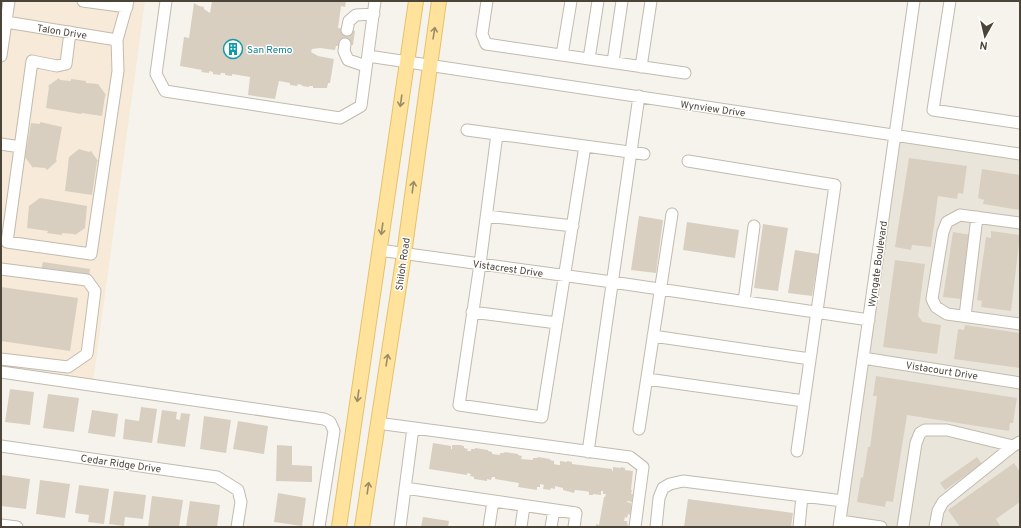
<svg xmlns="http://www.w3.org/2000/svg" width="1021" height="528" viewBox="0 0 1021 528" font-family="Overpass,sans-serif">
  <style>
    .residential { fill: #eae5da }
    .commercial { fill: #f7ead8 }
    .building { fill: #d8cfc1 }
    .lines { fill: none; stroke-linecap: round; stroke-linejoin: round }
    .minor-casing { stroke: #c2bbae; stroke-width: 13 }
    .major-casing { stroke: #e6c16a; stroke-width: 16 }
    .minor { stroke: #fff; stroke-width: 11 }
    .major { stroke: #ffe39c; stroke-width: 14 }
    .oneway { stroke: #9c8c66 }
    .labels { text-anchor: middle; stroke-width: 3; stroke-linejoin: round; paint-order: stroke }
    .street-label { font-size: 10px; fill: #4b4439; stroke: #fff }
    .culture-label { font-size: 10px; fill: #0d838f; stroke: #fff; text-anchor: start }
  </style>
  <rect width="100%" height="100%" fill="#f6f3ec"/>
  <path class="residential" d="M895,134L1020,154V527H839Z"/>
  <path class="commercial" d="M1,1H145L93,382L1,369Z"/>
  <path class="building" d="M212,1H346L345,7L341,6L338,28L355,31L353,45L336,46L335,50L320,48L312,49L311,52L318,56L334,59L330,83H328L327,88H313V86H309V87L302,86V85L298,84L297,86L290,85V83L279,81L275,99L248,95L250,77L232,74V76L225,75V73H221L220,75L213,74V72L209,71V73L201,72L202,70L180,66L184,37L189,38L194,3L199,6L204,7V9L210,13Z
    M59,78L60,80L71,81V79L86,81V83L98,84L106,95L105,96L102,116L82,113L81,114L46,108L49,87L48,86Z
    M40,122L62,127L56,160L57,161L47,170L45,168L34,167L33,168L25,157L31,123L40,124Z
    M79,149L89,152L91,151L98,161L97,162L92,195L65,191L69,157Z
    M909,158L967,166L963,194L958,193L957,199L938,196L931,247L912,245L911,250L895,247Z
    M982,169L1020,175V210L983,204L984,200L978,198Z
    M40,198L87,206L85,228L75,235L74,234L62,233V235L47,233L48,231L27,228L29,206Z
    M639,216L663,220L656,273L631,270Z
    M687,222L739,230L735,258L683,250Z
    M763,224L788,228L778,291L754,288Z
    M991,231L1020,235L1011,311L981,307L982,301L977,300L986,237L991,238Z
    M953,232L971,235L961,299L943,297Z
    M795,250L819,254L812,296L788,293Z
    M895,260L925,264L918,316L923,322L941,325L937,354L883,347Z
    M43,262L90,269L89,277L41,270Z
    M1,287L78,298L70,351L1,341Z
    M965,325L1020,333V368L954,359L958,329L964,330Z
    M876,376L1017,398L1013,423H1010L1009,431L907,415L893,502L886,501L885,507L857,502L861,477L863,478L868,447H870L877,396H873Z
    M10,389L34,392L30,425L5,422Z
    M48,394L79,398L74,432L43,428Z
    M141,407L157,409L152,443L123,439L125,419L139,421Z
    M92,410L118,414L115,437L88,433Z
    M162,410L177,412L176,419L180,420L181,413L190,414L185,447L157,443Z
    M204,416L231,420L226,453L200,449Z
    M238,421L268,426L264,454L233,449Z
    M433,443L451,446V449H452V445H460L464,446V448L468,449L467,451H471V449H475V448L488,450V451L492,452V454L500,455V453H504L505,452L518,454V455L522,456L521,459L533,460V458H537L538,457L550,459V460L554,461V464L558,465H560V461L567,462V461L572,462V464L612,469V471H613V467L621,468V467L625,468V470L633,471L631,490H632L631,494H633L632,502L627,501V502L631,503V510L630,515L628,514L627,518L625,517L624,521H627L628,527H596V524L599,525L604,497H605L606,494H603V491H601V495L593,494V495H589V492L585,491L575,490L574,493L563,490V488L555,486V489L551,488L550,490L543,489L544,485L540,484V487H537V490L518,487L519,483L495,479V477H492L491,480L487,479V481L474,479V477L470,476L471,474L467,473V475L429,469Z
    M277,445L292,446V465L312,466V482L276,481Z
    M977,457L982,464L945,490L940,483Z
    M1014,463L1020,472V502L996,519L1001,527H960L948,510Z
    M2,475L30,479L26,509L1,506Z
    M40,480L70,484L65,518L36,514Z
    M79,485L109,489L104,524L88,522L89,515L75,513Z
    M114,491L146,495L143,519L125,517L124,526L109,524Z
    M278,493L306,498L302,526L274,522Z
    M152,496L183,500L179,527H148Z
    M688,499L793,513L791,527H684Z
    M190,501L220,505L217,527H186Z
    M423,517L449,521L448,527H421Z"/>
  <g class="lines">
    <g class="minor-casing">
      <path id="minor" d="M83,1L127,7
        M166,1L156,74L165,91L340,118L361,106L375,1
        M487,1L482,34L486,44L685,73
        M950,1L933,110L1020,123
        M6,22L117,40
        M347,30L349,21L356,15L374,14
        M70,32L66,64L57,66L32,61L7,242L91,254L118,71L117,40L128,1
        M345,44L344,51L348,60L366,66
        M562,55L571,1
        M1,56L9,1
        M368,56L1020,154
        M589,59L598,1
        M613,62L622,1
        M641,67L651,1
        M467,130L644,154
        M497,134L480,264L459,405L542,417L585,146
        M1,144L20,147
        M688,161L835,185L797,451
        M487,216L573,226
        M1020,223L960,215L947,222L943,232L932,299L936,307L947,314L1020,324
        M379,250L612,282L869,320
        M1,269L87,280L95,291L87,354L68,367L1,359
        M744,301L754,226
        M472,312L557,323
        M965,316L977,217
        M653,336L810,359
        M863,358L1020,383
        M1,372L324,419L330,422L334,431L319,527
        M647,379L804,401
        M377,423L630,457L643,467L635,527
        M639,429L672,214
        M1,446L217,477L238,490L241,502L237,527
        M588,452L639,96
        M405,488L576,513L574,527
        M840,521L881,527
        M1,525L17,527
        M400,527L413,428
        M489,527L493,501
        M521,527L524,506
        M551,527L554,510
        M656,527L659,498L663,488L670,484L683,481L843,501
        M799,527L802,496
        M839,527L914,1
        M903,527L916,443L920,433L925,430H947L1013,446L1020,442
        M935,527L938,511L943,502L1013,446"/>
    </g>
    <g class="major-casing">
      <path id="major" d="M339,527L416,1
        M362,527L404,254L439,1"/>
    </g>
    <use href="#minor" class="minor"/>
    <use href="#major" class="major"/>
  </g>
  <defs><path id="oneway-shaft" d="M-6 0H5M1.5-3L5.5 0L1.5 3" fill="none" stroke-width="1.6" stroke-linecap="round" stroke-linejoin="round"/></defs>
  <g class="oneway">
    <use href="#oneway-shaft" transform="translate(434 33) rotate(-81)"/>
    <use href="#oneway-shaft" transform="translate(401 101) rotate(98)"/>
    <use href="#oneway-shaft" transform="translate(413 187) rotate(-82)"/>
    <use href="#oneway-shaft" transform="translate(382 229) rotate(98)"/>
    <use href="#oneway-shaft" transform="translate(387 360) rotate(-81)"/>
    <use href="#oneway-shaft" transform="translate(358 396) rotate(98)"/>
    <use href="#oneway-shaft" transform="translate(368 488) rotate(-82)"/>
  </g>
  <defs>
    <g id="building-ring" transform="scale(1)"><circle r="9.5" fill="#fff" stroke="#0f9aa8" stroke-width="1.5"/><path d="M-4-6H4V6H1V3H-1V6H-4ZM-2.5-4.3h1.7v1.8h-1.7ZM.8-4.3h1.7v1.8H.8ZM-2.5-1h1.7V.8h-1.7ZM.8-1h1.7V.8H.8Z" fill="#0f9aa8"/></g>
  </defs>
  <g fill-rule="evenodd">
    <use href="#building-ring" x="233" y="49"/>
  </g>
  <g class="labels">
    <g class="street-label">
      <text transform="translate(62 31) rotate(9)" y="4">Talon Drive</text>
      <text transform="translate(713 108) rotate(8)" y="4">Wynview Drive</text>
      <text transform="translate(402 264) rotate(-82)" y="4">Shiloh Road</text>
      <text transform="translate(877 264) rotate(-82)" y="4">Wyngate Boulevard</text>
      <text transform="translate(508 268) rotate(8)" y="4">Vistacrest Drive</text>
      <text transform="translate(942 370) rotate(9)" y="4">Vistacourt Drive</text>
      <text transform="translate(121 463) rotate(8)" y="4">Cedar Ridge Drive</text>
    </g>
    <g class="culture-label">
      <text x="247" y="53">San Remo</text>
    </g>
  </g>
  <rect width="1021" height="528" fill="none" stroke="#4b4439" stroke-width="4"/>
  <g transform="translate(985 36) rotate(188)" stroke="#ffffff" stroke-width="3" paint-order="stroke">
  <path d="M0-3L7 15L0 10L-7 15Z" fill="#4b4439"/>
  <text y="-6" font-size="11" font-weight="bold" text-anchor="middle" fill="#4b4439">N</text>
  </g>
</svg>
